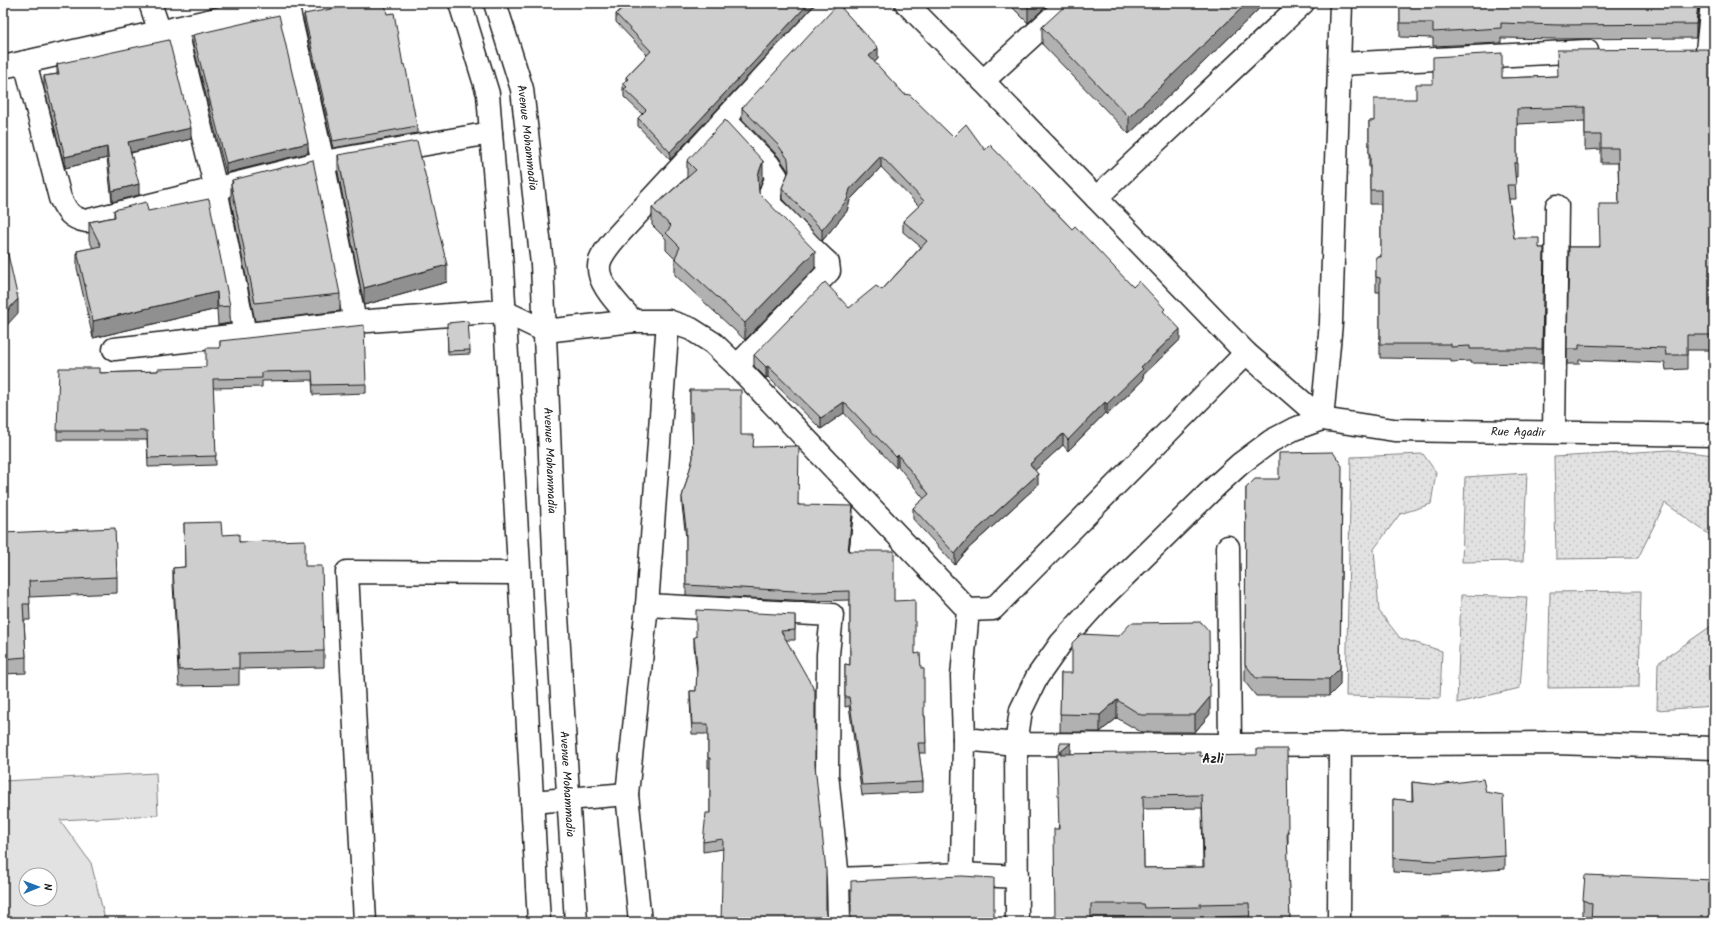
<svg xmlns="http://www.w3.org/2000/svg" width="1717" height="925" viewBox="0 0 1717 925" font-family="Kalam,sans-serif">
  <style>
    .grass { fill: #e2e2e2; stroke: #7f7f7f; fill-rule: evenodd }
    .park { fill: url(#park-dots); stroke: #7f7f7f }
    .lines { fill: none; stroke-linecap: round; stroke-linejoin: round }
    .street-casing { stroke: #1c1c1c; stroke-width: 25 }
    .secondary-casing { stroke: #1c1c1c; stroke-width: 25 }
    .street { stroke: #fff; stroke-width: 22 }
    .secondary { stroke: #fff; stroke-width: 22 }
    .wall { fill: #b1b1b1; stroke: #1c1c1c; fill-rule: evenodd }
    .shaded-wall { fill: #909090; stroke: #1c1c1c }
    .building { fill: #cecece; stroke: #1c1c1c; fill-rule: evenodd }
    .labels { text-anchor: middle; stroke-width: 3.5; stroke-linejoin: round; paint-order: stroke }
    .street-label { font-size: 12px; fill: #1c1c1c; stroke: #fff }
    .neighbourhood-label { font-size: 13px; font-weight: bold; fill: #1c1c1c; stroke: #fff }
  </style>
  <defs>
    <pattern id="park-dots" width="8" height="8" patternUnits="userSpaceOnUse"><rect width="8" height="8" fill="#e2e2e2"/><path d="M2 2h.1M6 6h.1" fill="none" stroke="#c1c1c1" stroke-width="1.8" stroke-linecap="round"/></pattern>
  </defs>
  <rect width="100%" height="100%" fill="#fff"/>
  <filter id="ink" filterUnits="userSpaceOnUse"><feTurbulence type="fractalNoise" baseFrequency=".025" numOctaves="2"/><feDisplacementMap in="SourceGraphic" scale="8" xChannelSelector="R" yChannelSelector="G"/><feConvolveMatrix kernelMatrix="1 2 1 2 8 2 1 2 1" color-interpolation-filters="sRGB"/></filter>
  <g filter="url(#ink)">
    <path class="grass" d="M156,773L158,815L60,820L91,863L104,915L103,922H3V781ZM26,875H50V899H26Z"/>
    <path class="park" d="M1670,450L1714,455V538L1665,503L1638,558L1556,559L1554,457Z
      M1423,454L1436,472L1431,504L1400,514L1374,549L1379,611L1400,638L1442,651L1440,698L1346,696L1351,457Z
      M1527,473L1523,561L1462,562L1465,477Z
      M1641,591L1639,687L1548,688L1550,592Z
      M1461,595L1527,597L1520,688L1457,703Z
      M1714,624V706L1657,710L1658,663Z"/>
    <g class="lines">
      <g class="street-casing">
        <g id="street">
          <path d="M150,3L160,32"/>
          <path d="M287,3L323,162L355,322"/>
          <path d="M906,3L983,81L1246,353L1322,419"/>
          <path d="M176,28L216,189L245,334"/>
          <path d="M1707,51L1712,3"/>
          <path d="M25,62L60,198C67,211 70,218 86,221L323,162L491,133"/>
          <path d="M1340,64L1587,51"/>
          <path d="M3,67L288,3"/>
          <path d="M983,81L1068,3"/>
          <path d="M725,120L769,165L777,177L770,193V205C791,223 807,245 828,263L829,271L737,366"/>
          <path d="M1096,198L1303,3"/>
          <path d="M633,321C621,307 593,281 600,261C603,252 612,242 618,235L832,3"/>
          <path d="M114,349L355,322L503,311L545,331L633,321H668L691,329L713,343L737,366L968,610"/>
          <path d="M1322,419L1331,323L1341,3"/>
          <path d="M1554,432L1557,206"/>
          <path d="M1228,547L1230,745"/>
          <path d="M647,605L832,615L828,654L827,774L838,879L839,922"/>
          <path d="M964,739L1016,744L1230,745L1554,743L1714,748"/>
          <path d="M532,802L627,794"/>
          <path d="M962,874L964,739L962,676L968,610L993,609L1246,353"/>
          <path d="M838,879L962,874L1017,877"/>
          <path d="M365,922L347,572L518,573"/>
          <path d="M640,922L627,794L647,605L668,321"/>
          <path id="s1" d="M1017,922L1016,744L1021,710L1037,677L1061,643L1098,602L1217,485L1240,464L1271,441L1294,429L1322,419L1394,430L1714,435"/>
          <path d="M1339,922L1340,744"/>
        </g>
      </g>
      <g class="secondary-casing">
        <g id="secondary">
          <path d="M460,3L488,94L491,133L502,267L539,922"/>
          <path id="s2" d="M495,3L522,89L542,264L556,599L576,922"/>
        </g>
      </g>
      <use href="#street" class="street"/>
      <use href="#secondary" class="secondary"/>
    </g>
    <path class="wall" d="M816,3L670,160L638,126V118L642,114L624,97V92L623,91V83L626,81V77L647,55L616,22V14Z
      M1008,3H1050L1028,23Z
      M1265,3L1129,134L1042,44V27Z
      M1400,3H1699L1696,38L1557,39L1501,38V43L1433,46V38L1400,37Z
      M304,14H387L403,65L417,126V133L333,148L304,21Z
      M193,35L308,153L226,173L193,45Z
      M1714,49V350H1687V369L1666,370L1665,363L1579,360V364H1567L1569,247H1599L1619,204L1618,163H1601V149L1585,150V121L1517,124V177H1515L1516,199H1509L1514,238L1539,248H1544L1542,364L1470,363V361L1451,362V359L1380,358V292H1376V257H1381V204H1370V168H1369V121H1374L1416,99L1433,84L1502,78L1557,76Z
      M878,59L874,62L904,94L953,137L985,150L1034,190L1072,229L1133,287L1165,314L1180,340L1143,375V380L1107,415L1105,413L1068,451L1063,445L1035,470L1038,485L969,548L955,565L913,519V508L924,499L898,466L896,468L844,413L821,429L768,377L766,378L754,366V355L849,308L882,290L921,247L903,232V221L919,206L881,167L850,200L847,211L822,241L782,199V188L788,173V170L778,156L742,119V108Z
      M57,64L191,139L131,153L139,195L112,202L107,158L65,168L44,87V76L57,74Z
      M338,155L447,282L364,305L338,172Z
      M687,161L763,178L759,190V193L815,268L745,340L675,275V259L666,250V239L652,225V208L687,177Z
      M232,180L340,294V311L255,321L231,201V184L232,183Z
      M114,210L148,211L230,306V323L218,325L217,309L93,338L77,268V251L93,248L89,240V222L114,217Z
      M447,328L470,350V354L448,355Z
      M220,341L366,384V393L313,395L312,380L262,381V387L213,388L216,465L148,467L147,440H57V431L100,373L158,371L206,367L220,348Z
      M690,390L754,447L799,505L853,516L849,551L894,601L915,654L924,716H925L926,753H919L923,782V792L862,795L849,706L845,707V664L850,665V600L813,601L686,595V538L682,506V497L693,458L692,422H690Z
      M1246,488L1340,685L1329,696H1256L1245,682Z
      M184,523L222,535L305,566L324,651V667L239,669V685L179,686L173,584V568L185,567Z
      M3,533L117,577V593L29,597L30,620H24L26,657V673L3,674Z
      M795,615V640H786L723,849L703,852V842L710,813V768H708V734H692L690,701V691H696L697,674L694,647V637Z
      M1061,673L1210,714L1195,732H1141L1117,718L1100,732H1060Z
      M1071,754L1200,756L1288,831V844H1287L1290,922H1250L1249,916L1200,918V920L1145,922L1144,917H1091L1058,829ZM1202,808L1203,867L1144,868L1143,809Z
      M1412,782L1486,792L1505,856V869L1435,874L1393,872V799L1412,801Z
      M1714,880L1591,920L1583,917V900Z"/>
    <path class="shaded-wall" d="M3,3H9L3,6Z
      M809,3H816L670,160V152Z
      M1031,3H1050L1028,23V6Z
      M1247,3H1265L1129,134V117Z
      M1698,3H1699L1696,38V24Z
      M878,48V59L869,67V56Z
      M191,128V139L128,153V142Z
      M308,143V153L226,173V163Z
      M107,147V158L65,168V157Z
      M881,156V167L850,200L847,211L822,241V230L850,189Z
      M763,161V178L758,193V175Z
      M139,184V195L112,202V191Z
      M815,251V268L745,340V323Z
      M447,265V282L364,305V288Z
      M217,292V309L93,338V321Z
      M18,299V313L7,325L3,334V321L7,311Z
      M1180,329V340L1143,375V380L1107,415V404L1141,367Z
      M768,366V377L766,378V367Z
      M844,402V413L821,429V418Z
      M1105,402V413L1068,451V440Z
      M1063,434V445L1030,475V464Z
      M898,455V466L896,468V457Z
      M1038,474V485L969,548L955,565V554L969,537Z
      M1342,483L1340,685L1329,696V679Z
      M853,506V516L848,560V551Z
      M1210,697V714L1195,732V715Z
      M1117,700V718L1100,732V715Z
      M1071,743V757L1059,766V753Z"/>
    <path class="building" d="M363,3H385L387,14L394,13L403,65L405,64L417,126L333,141L304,14Z
      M628,3H809L670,152L638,118L646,110L624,89L627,87L623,83L628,79L626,77L651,51L616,14Z
      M1025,3H1031L1028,6Z
      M1068,3H1247L1129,117L1042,27Z
      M1400,3H1698L1696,24L1557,25L1501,23V28L1433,32V23H1400Z
      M838,4L878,48L869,56L904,94L910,95L953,137L966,124L985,150L990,145L1034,190L1072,229L1075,226L1133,287L1139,281L1165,309L1163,311L1180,329L1141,367L1143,369L1107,404L1105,402L1068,440L1063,434L1030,464L1038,474L969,537L955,554L913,508L929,494L898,455L896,457L844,402L821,418L768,366L766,367L754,355L825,282L849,308L876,286L882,290L927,241L903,221L924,201L881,156L850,189L847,200L822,230L782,188L789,171L788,159L778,145L742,108Z
      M279,15L308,143L226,163L193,35Z
      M169,40L191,128L128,142L139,184L112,191L107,147L65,157L44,76L59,74L57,64Z
      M1714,49V335H1687V355H1666L1665,348L1579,345V349H1567L1569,247H1600L1599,204H1619L1618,148H1601V135H1585V107L1517,109V163H1514L1516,185H1507L1514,238H1539V248H1544L1542,349H1470V346L1451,347V344H1380V278L1376,277V257H1381V190H1370V154H1369V121H1374V99H1416V84H1433V57L1502,53V78L1558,76L1557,50Z
      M725,120L763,161L758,175L759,193L815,251L745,323L675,258L680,247L666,233L671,226L652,208L696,170L687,161Z
      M417,141L447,265L364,288L338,155Z
      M313,160L340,294L255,303L231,184L233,183L232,180Z
      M209,199L230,306L218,307L217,292L93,321L77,251L101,246L89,222L115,217L114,210L146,202L148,211Z
      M3,232L18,299L7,311L3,321Z
      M468,321L470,350L448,351L447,323Z
      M364,325L366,384L313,385L312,371L262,372V378L213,379L216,456L148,458L147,431H57L59,368H100V373L158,371V369L206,367V348H220V341Z
      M690,390H741V435H754L753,447L799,446L798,505L853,506L848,551H894V601L915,600V654L920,653L921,668L924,669V716H925L926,743H918L923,782L862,785L849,697H845V664L850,665V591L813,592L686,585V528L682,497L693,458L692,412H690Z
      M1333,452L1342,466L1340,668L1329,679L1256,678L1245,664L1246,488L1255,479H1279V453Z
      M221,522L222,535L239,534V542L305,540V566H322L324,651L239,653V668L179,670L173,568L185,567L184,523Z
      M115,528L117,577L29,581L30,604H23L26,657L3,659V533Z
      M696,610L795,615V630L781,631L815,691V765L826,870V912L829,919L833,922H721L723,839L703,842L706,813H710V758H708V724H692L690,691H696L697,667L694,637H696Z
      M1201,622L1209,631L1210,697L1195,715H1141L1117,700L1100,715L1060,714L1061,673H1072V643L1081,634L1119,636L1131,623Z
      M1060,743H1071L1059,753Z
      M1257,749H1287L1288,831H1287L1290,922H1250L1249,903L1200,904V907L1145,908L1144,904H1091V922H1055L1054,829H1059L1057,754L1200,752V756L1257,755ZM1202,795L1204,867L1144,868L1143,796Z
      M1483,779L1486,792L1503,795L1505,856L1435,861L1393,858V799L1413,801L1412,782L1438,785Z
      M1585,875L1714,880V922H1591L1592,904L1583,900Z
      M962,876L994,878V922H844L850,918L851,912V881Z"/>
  </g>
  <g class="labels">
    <g class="street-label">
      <text dy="4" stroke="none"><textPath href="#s2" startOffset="139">Avenue Mohammadia</textPath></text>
      <text dy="4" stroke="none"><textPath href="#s1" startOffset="835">Rue Agadir</textPath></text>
      <text dy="4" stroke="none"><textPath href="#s2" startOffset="463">Avenue Mohammadia</textPath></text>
      <text dy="4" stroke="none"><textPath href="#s2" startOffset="787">Avenue Mohammadia</textPath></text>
    </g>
    <g class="neighbourhood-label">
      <text x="1213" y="763">Azli</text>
    </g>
  </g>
  <rect width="1717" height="925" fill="none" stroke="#fff" stroke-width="16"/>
  <rect x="8" y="8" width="1701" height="909" fill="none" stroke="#1c1c1c" stroke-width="1.5" filter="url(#ink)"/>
  <g transform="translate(38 887) rotate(89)"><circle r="19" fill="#ffffff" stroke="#a4a4a4"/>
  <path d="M0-3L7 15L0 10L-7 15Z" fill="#1f6fb2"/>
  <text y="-6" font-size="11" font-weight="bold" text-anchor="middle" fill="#1c1c1c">N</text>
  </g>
</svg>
